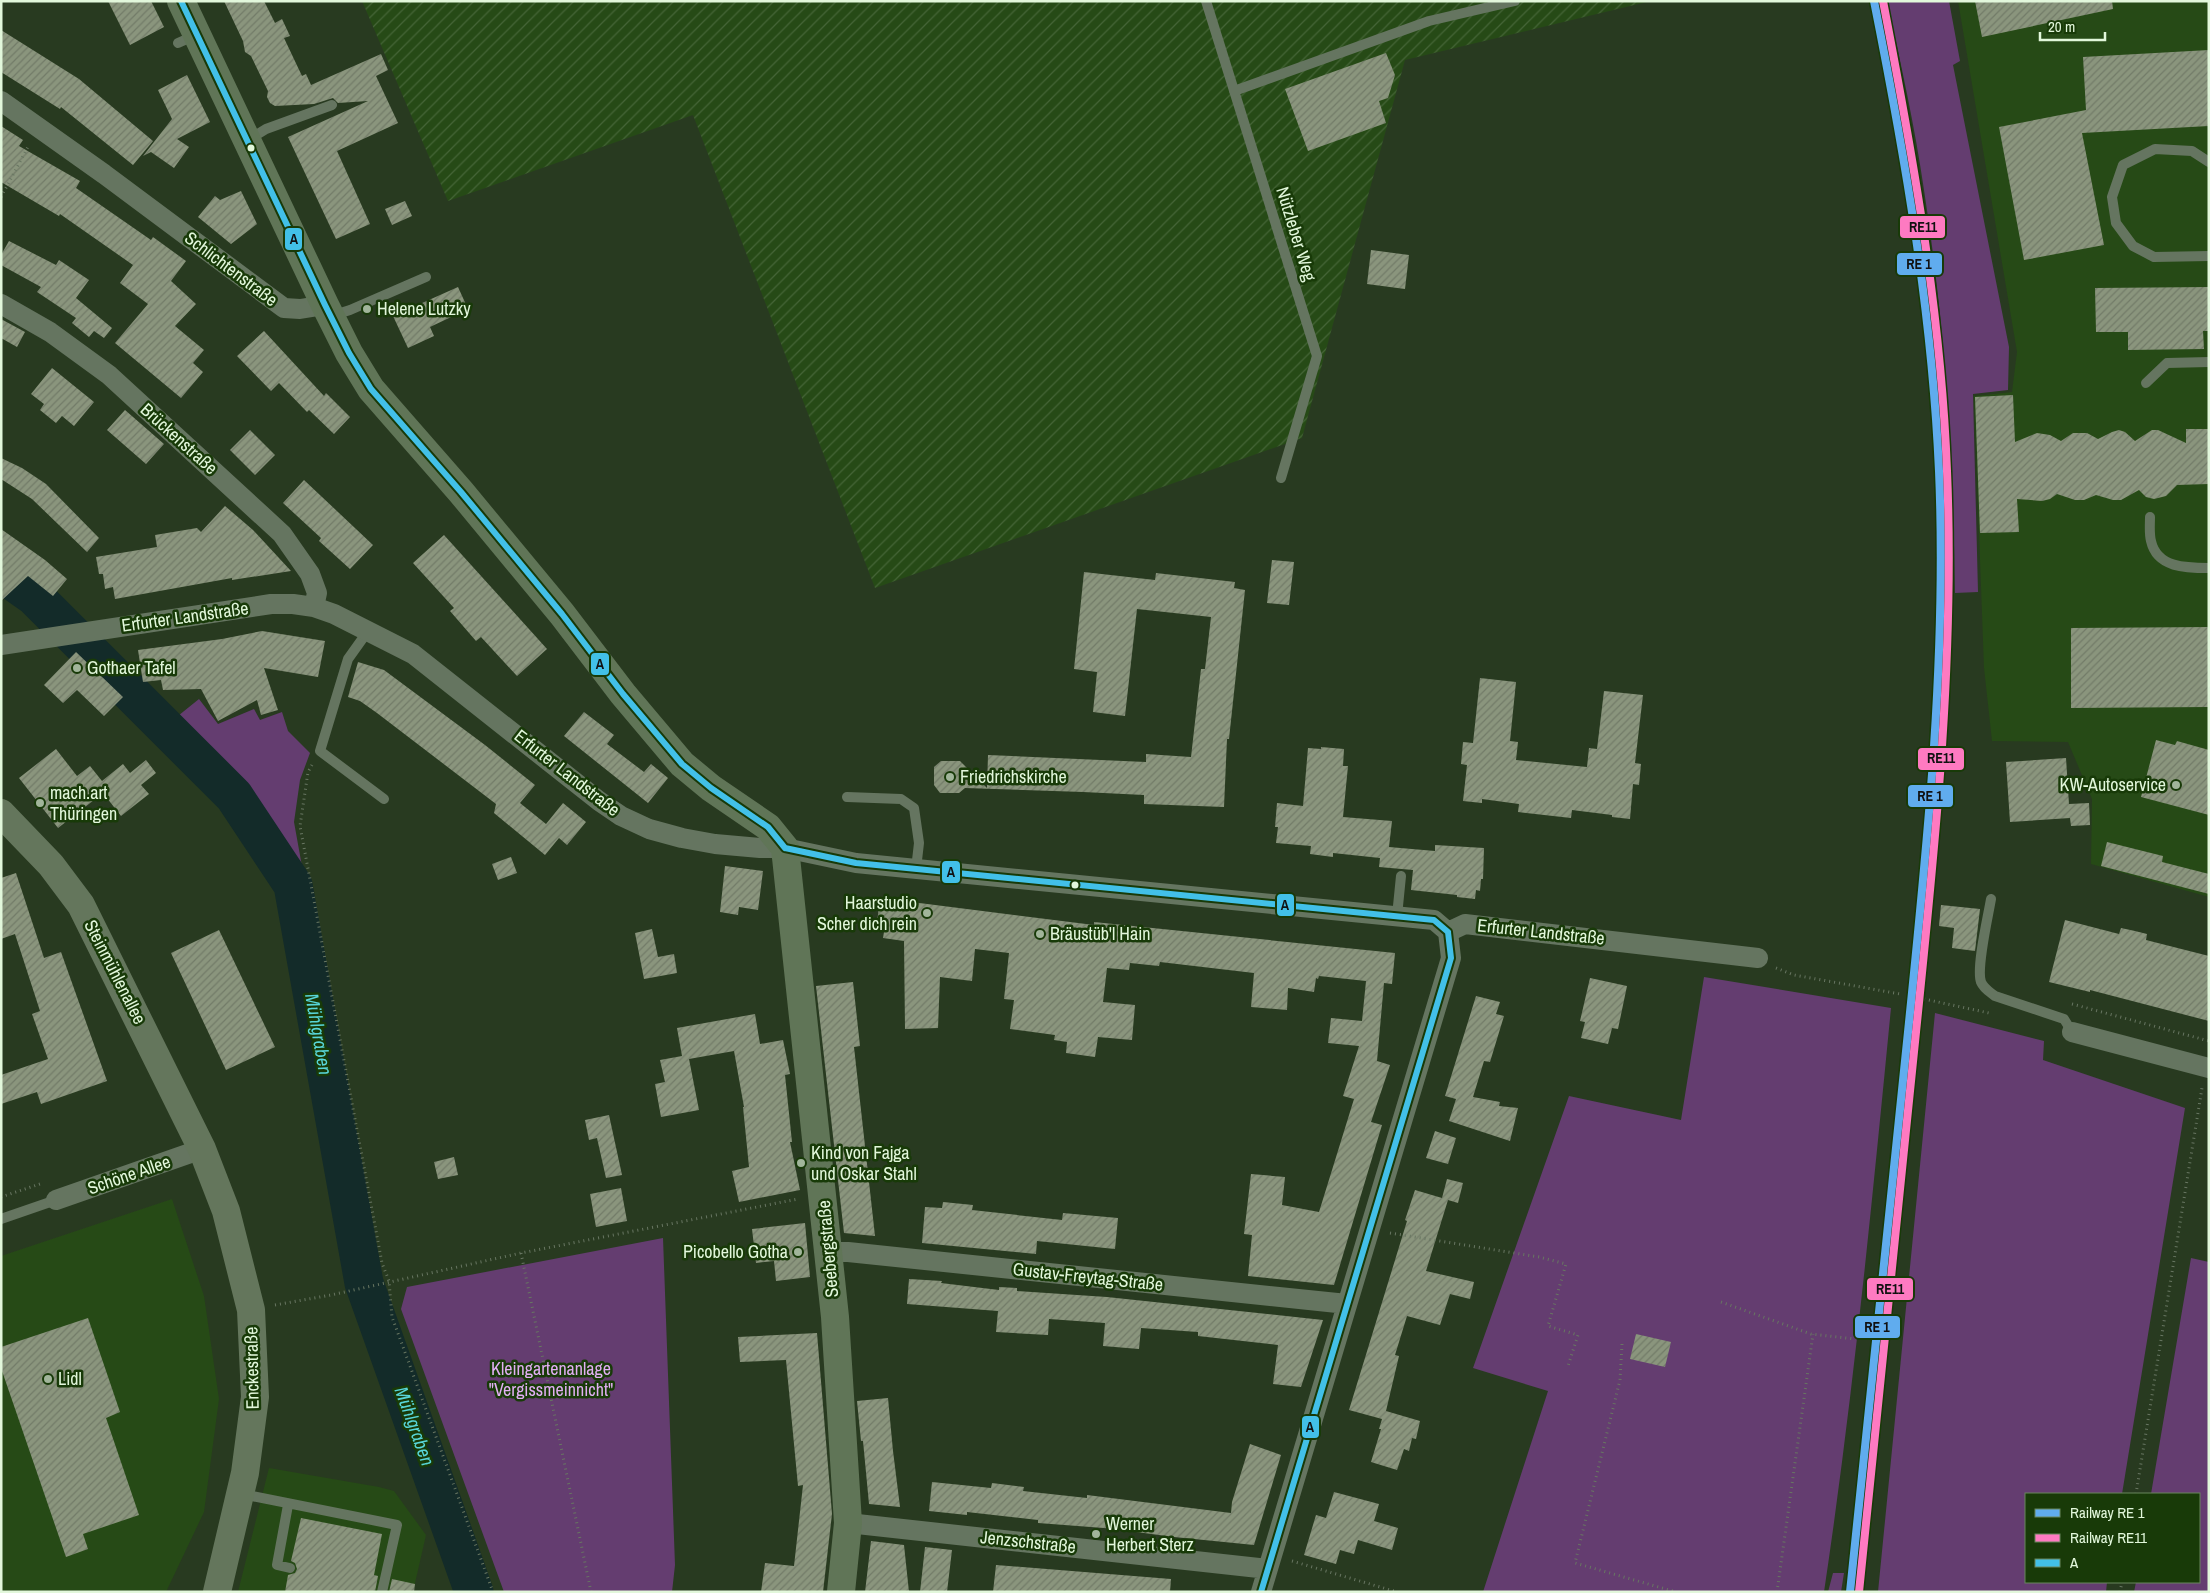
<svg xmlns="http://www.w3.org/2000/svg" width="2210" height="1593" viewBox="0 0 2210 1593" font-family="'Archivo Narrow',sans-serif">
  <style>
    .built { fill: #264a16 }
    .industrial { fill: url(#industrial-furrows) }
    .green { fill: #643d70 }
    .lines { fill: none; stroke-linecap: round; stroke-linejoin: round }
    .river { stroke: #132b29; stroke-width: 39 }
    .building { fill: url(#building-hatch) }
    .path { stroke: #687662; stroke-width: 3; stroke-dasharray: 1 4; stroke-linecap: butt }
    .service { stroke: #657560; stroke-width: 10 }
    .minor { stroke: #657560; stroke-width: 20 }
    .secondary { stroke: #64765c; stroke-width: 28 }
    .primary { stroke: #607557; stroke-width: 28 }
    .bus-1-casing { stroke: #183a08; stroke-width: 10 }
    .bus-1 { stroke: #42c0e8; stroke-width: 6 }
    .rail-1-casing { stroke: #183a08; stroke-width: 11 }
    .rail-2-casing { stroke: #183a08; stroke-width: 11 }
    .rail-1 { stroke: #60acee; stroke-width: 8 }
    .rail-2 { stroke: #fe7ac1; stroke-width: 8 }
    .bus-dot { fill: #e2f7db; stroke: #183a08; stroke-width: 2 }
    .poi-dot { fill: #a1b59a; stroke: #183a08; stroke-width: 2 }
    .labels { text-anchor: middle; stroke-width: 5; stroke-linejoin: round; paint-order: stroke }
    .street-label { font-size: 18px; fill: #e2f7db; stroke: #183a08 }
    .poi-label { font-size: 18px; fill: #e2f7db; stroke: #183a08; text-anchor: start }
    .park-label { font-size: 18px; fill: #e3aff4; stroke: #183a08 }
    .water-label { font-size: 19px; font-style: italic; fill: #58d5d8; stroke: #183a08 }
    .line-badge { stroke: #183a08; stroke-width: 2 }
    .pale-badge-label { font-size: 14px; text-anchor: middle; font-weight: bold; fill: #111 }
  </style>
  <defs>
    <pattern id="industrial-furrows" width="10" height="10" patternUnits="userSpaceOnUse" patternTransform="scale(1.25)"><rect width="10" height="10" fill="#264a16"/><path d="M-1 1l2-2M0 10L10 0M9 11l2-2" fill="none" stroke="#456537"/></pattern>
    <pattern id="building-hatch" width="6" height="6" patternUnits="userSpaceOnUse" patternTransform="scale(1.25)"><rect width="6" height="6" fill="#8a957d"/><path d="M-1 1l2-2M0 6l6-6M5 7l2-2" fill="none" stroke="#727b68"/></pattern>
  </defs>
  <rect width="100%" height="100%" fill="#283a20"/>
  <path class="built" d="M1958,1H2209V897L2091,864L2092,799L2068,742L1992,741L1984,668L1974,396L2012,392L2017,352Z
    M172,1199L204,1296L219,1399L204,1512L166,1592H1V1256Z
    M269,1468L379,1487L394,1491L426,1535L413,1592H238Z"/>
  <path class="industrial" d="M362,1H1651L1405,60L1302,438L875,588L693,115L448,201Z"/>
  <path class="green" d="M1887,1H1949L1960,61L1953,65L2009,347L2008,390L1973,394L1978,592L1955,593C1953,458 1945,324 1924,190C1915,127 1901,64 1887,1Z
    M199,699L218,724L254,709L260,720L282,712L288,731L310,753L300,780L294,822L305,883V939L296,885L234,796L168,724Z
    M1704,977L1891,1008C1872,1203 1853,1398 1824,1592H1483L1548,1391L1473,1368L1569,1096L1681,1120Z
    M1935,1013L2044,1041L2043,1060L2185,1108L2122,1494H2026V1582H2107L2106,1592H1878Z
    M663,1238L675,1565L672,1592H504L401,1309L407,1287Z
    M2191,1258L2209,1262V1592H2134L2136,1582H2199V1494H2151Z
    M1833,1573H1844L1841,1592H1828Z"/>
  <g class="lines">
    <path class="river" d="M1,573L34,596L234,796L293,885L364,1283L474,1592"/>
  </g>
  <path class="building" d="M108,1H151L164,27L130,45Z
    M224,1H264L275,23L282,19L290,36L284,38L302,76L306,74L311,85L381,54L388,70L376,76L398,123L337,151L370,224L336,239L288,137L368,101L338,103L333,98L314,104L275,106L270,103L267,97L268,91L251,56L245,52L243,41Z
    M1975,1H2112L2113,9L1982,37Z
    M1,30L79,79L153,141L133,165L61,107L60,109L1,72Z
    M2209,50V126L2082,133L2104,245L2024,260L1999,127L2086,110L2083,57Z
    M1386,53L1395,75L1388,98L1379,101L1386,123L1308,151L1285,89Z
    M187,75L210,122L177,139L189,147L174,168L151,152L143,156L172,119L158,90Z
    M1,126L23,140L19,146L80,181L76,188L151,240L153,237L186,261L171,281L196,304L175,326L204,350L193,363L203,372L181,398L115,343L148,304L120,283L133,265L60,214L59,216L1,182Z
    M241,191L257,224L231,244L198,217L215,196L220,200Z
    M405,201L412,216L392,225L385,209Z
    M9,241L56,265L59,260L89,280L76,298L112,328L104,338L94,331L89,337L72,323L76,318L37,292L41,287L1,265V255Z
    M1371,250L1409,255L1405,289L1367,284Z
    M458,287L468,309L430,327L434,336L408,348L393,316Z
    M2209,287V331H2203L2204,349L2128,350V332H2096L2095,288Z
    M1,319L25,332L17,347L1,338Z
    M264,331L324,396L326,393L350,417L334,434L309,410L307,412L279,383L271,391L237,356Z
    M52,368L94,402L74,426L62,416L56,423L40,410L44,404L31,394Z
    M2013,395L2015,442L2037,433L2050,435L2061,441L2073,433H2087L2098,439L2112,432L2119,430L2125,432L2135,441L2152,430H2158L2186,443V429H2209V484L2177,485L2166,496L2154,499L2146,497L2139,490L2121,500H2113L2096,495L2084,500H2075L2057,494L2050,499L2042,501L2017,499L2019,532L1980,533L1975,397Z
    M125,410L164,444L146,464L107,430Z
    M250,430L275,455L255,475L230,450Z
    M1,458L22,468L46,484L99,538L87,552L32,499L1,479Z
    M304,480L373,545L350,569L319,541L321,538L283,503Z
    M225,506L253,530L291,571L232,580V578L115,599L113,587L105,589L103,574H99L96,557L157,547L155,535L197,528L201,532Z
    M1,529L45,560L67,579L53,596L28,576L1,601Z
    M444,535L547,649L517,676L481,637L476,641L450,611L454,608L413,563Z
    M1272,560L1294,562L1289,605L1267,603Z
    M1084,572L1155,580L1156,573L1235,582L1234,588L1245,590L1229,739H1227L1224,807L1144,804V795L1083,792L965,788L959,793H940L934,785V767L941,761H960L987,788L988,755L1146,762V754L1191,757L1201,669H1205L1211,617L1137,609L1125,716L1093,712L1097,672L1074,669Z
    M2209,627V707L2071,708V628Z
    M262,631L325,641L318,677L264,668L278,710L261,715L257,700L218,721L201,689L163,690L161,680L143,682L138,650L222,639Z
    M76,652L123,697L104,716L77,690L63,703L44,685Z
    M358,662L384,670L485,745L535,785L520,803L546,824L563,803L586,822L567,845L559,838L545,855L494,813L496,804L377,713L360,701L348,697Z
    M1480,678L1516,682L1510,741L1518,742L1516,760L1587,767L1589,748L1597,749L1604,691L1643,695L1635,763L1641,764L1639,785L1633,784L1630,819L1612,817V815L1572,810L1571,818L1518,812L1519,804L1482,799V803L1463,801L1467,765L1461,764L1463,742L1473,743Z
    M584,712L614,735L607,744L644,772L651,764L668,778L648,803L564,736Z
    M2156,740L2175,745L2177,741L2209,750V815L2141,797Z
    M1321,747L1344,749L1343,766H1348L1343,817L1392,821L1389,847L1435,851V845L1484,848L1483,879H1481L1480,891L1476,890L1475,899L1457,897V895L1411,890L1413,870L1379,867L1380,858L1333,853V857L1310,854L1311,846L1276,843L1278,827H1275L1277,803L1303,806L1308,748L1321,749Z
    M56,749L77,776L90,766L102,781L123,764L130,773L146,760L156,773L141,785L149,794L121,816L103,793L58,828L19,778Z
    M2066,758L2069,804L2089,803L2090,825L2071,826L2070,818L2010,822L2006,762Z
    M2107,842L2163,856L2162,862L2209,874V894L2101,866Z
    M511,857L517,873L498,880L492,864Z
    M725,866L763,871L758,910L739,907L738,915L720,912Z
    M16,873L44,958L61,952L107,1081L41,1104L37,1092L1,1104V1075L48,1059L32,1014L40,1011L15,934L1,939V878Z
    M880,898L1094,925V922L1395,953L1392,984L1384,983L1377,1061L1390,1065L1371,1122L1382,1125L1334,1285L1248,1276L1252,1235L1244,1234L1251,1174L1285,1177L1282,1205L1319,1212L1354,1099L1343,1096L1359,1046L1328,1043L1331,1018L1362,1021L1366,981L1319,976L1318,979L1316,978L1314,992L1288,988L1287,1010L1251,1007L1254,973L1160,962L1159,966L1130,963L1129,970L1107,968L1103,1002L1135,1005L1132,1040L1098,1037L1095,1057L1066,1053L1067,1042L1054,1040L1055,1035L1010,1029L1014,1000L1004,999L1009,953L975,949L972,981L940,977L938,1028L905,1029L904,941L883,938L884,932L876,931Z
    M1941,905L1980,909L1975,951L1952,948L1954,928L1939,926Z
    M2065,920L2119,934L2121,928L2135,931L2147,934L2146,940L2209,956V1021L2090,990V992L2049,982Z
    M652,929L658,957L674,954L677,973L644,979L635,933Z
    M219,930L275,1047L226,1070L171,953Z
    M1590,978L1627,986L1618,1029L1612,1028L1608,1044L1581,1038L1585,1022L1580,1021Z
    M853,982L860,1046L854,1047L875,1236L844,1233L816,986Z
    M1476,996L1500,1002L1496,1014L1504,1016L1490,1062L1484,1061L1473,1097L1500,1102L1499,1106L1518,1108L1510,1141L1449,1121L1456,1099L1445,1096Z
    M755,1014L760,1044L783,1040L790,1074L785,1075L792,1142H790L800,1190L739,1202L732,1171L749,1167L743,1107H744L734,1051L689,1059L699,1110L661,1117L655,1084L665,1082L660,1060L682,1056L677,1028Z
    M609,1115L622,1175L606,1178L597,1138L589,1140L585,1120Z
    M1435,1131L1456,1138L1448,1164L1426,1158Z
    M454,1157L458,1175L438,1179L434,1162Z
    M1447,1179L1463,1183L1458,1203L1448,1200L1426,1271L1474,1282L1470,1299L1450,1294L1440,1325L1407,1316L1395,1355L1399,1356L1386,1411L1420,1421L1416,1439L1412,1438L1409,1451L1404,1449L1397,1470L1371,1462L1381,1429H1379L1382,1419L1349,1410L1407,1221L1405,1220L1415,1190L1442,1198Z
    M621,1188L627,1221L596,1227L590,1194Z
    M943,1202L973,1205L972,1210L1062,1220L1063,1213L1118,1218L1115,1249L1037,1241L1036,1254L922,1243L925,1207L942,1208Z
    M805,1223L810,1277L776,1281L774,1261L756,1263L752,1229Z
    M909,1279L942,1281L941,1283L999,1290V1287L1017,1288V1291L1107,1297L1323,1320L1301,1387L1273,1384L1278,1345L1198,1336V1332L1141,1328L1139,1349L1103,1346L1105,1323L1049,1319L1048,1335L996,1332L998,1311L907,1304Z
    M88,1318L120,1412L106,1418L139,1515L83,1534L88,1549L66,1557L1,1368V1347Z
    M817,1333L832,1514L823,1592H761L765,1563L794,1566L803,1485L798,1486L786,1360L740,1362L738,1337Z
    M1636,1334L1671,1342L1665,1367L1630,1359Z
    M888,1398L893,1451L900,1507L869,1504L863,1441H861L857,1401Z
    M1250,1444L1281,1455L1254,1545L1174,1537L1129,1531L1130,1530L1038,1523V1520L967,1512V1515L929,1511L932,1482L991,1488L992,1483L1024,1487L1023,1491L1087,1498V1495L1231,1513L1232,1502Z
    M1334,1492L1379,1504L1374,1521L1398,1528L1392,1550L1358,1540L1354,1554L1340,1550L1336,1564L1304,1555L1316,1515L1326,1518Z
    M301,1518L382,1534L374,1575L378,1576L375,1592H285L288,1575L295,1573L297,1569L295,1563L291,1561Z
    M871,1541L904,1545L909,1592H865Z
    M925,1547L952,1550L947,1592H920Z
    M996,1565L1171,1579L1170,1592H993Z
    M392,1579L415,1584L414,1592H389Z"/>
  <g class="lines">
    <path class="path" d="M1,197L29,145
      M312,765L308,772L300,826L382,1263L389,1281L392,1317L493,1592
      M1776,968L1794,975L1900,994
      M1924,999L1989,1013
      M2072,1004L2209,1041
      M1,1197L43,1183
      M1390,1233L1539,1257L1566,1264L1548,1326L1578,1335L1568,1366
      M521,1253L591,1592
      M1721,1302L1811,1334L1855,1339
      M275,1305L331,1295L521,1253L798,1199
      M1622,1344L1620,1380L1575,1563L1676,1592
      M2136,1494L2202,1088
      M1292,1561L1397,1592
      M1777,1592L1813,1334
      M2120,1592L2122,1582"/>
    <path class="service" d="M1206,1L1317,356L1281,478
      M178,43L196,35
      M1234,91L1429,21L1515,1
      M248,140L266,129L332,105
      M2209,162L2192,151L2155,149L2123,165L2112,197L2116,223L2133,246L2154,257L2209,256
      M331,316L350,310L426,277
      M2146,383L2167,363L2209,362
      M2150,517C2150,525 2149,533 2151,541C2157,568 2186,568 2209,568
      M368,631L348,659L320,751L384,799
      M847,797L901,799L914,808L919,843L916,869
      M1991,899C1988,917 1976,968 1981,982C1984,989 1990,992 1995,996L2064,1019L2072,1032
      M1397,916L1401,876
      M1,1219L56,1200
      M242,1494L397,1525L382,1592
      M288,1505L277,1565L290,1568"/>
    <path class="minor" d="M1,101L104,174L284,308L300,309L325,305
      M1,304L50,332L109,375L282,534L310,574L317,593L314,607
      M1,645L271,604H293L314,607L334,614L413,654L599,801L621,816L649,829L682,838L715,844L760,848H785L856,863L1434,920L1448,932
      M1448,932L1465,924L1758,958
      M2072,1032L2209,1068
      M56,1200L202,1149
      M829,1252H848L1347,1304
      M848,1523L1268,1569
      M1261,1592L1451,958L1448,932"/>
    <path class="secondary" d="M1,813L51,865L81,905L202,1149L226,1211L251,1310L255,1397L245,1473L217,1592"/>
    <path class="primary" d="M181,1L325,305L349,353L371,389L461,492L562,614L623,694L682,764L711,788L768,827L785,848L835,1317L848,1523L841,1592"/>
    <g class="bus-1-casing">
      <path id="bus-1" d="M181,1L325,305L349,353L371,389L461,492L562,614L623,694L682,764L711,788L768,827L785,848
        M785,848L856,863L1434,920L1448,932
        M1261,1592L1451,958L1448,932"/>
    </g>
    <use href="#bus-1" class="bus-1"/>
    <g class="rail-1-casing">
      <path id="rail-1" d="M1850,1592C1869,1405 1889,1219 1908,1032C1927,846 1947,658 1939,471C1932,312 1905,157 1874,1"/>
    </g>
    <g class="rail-2-casing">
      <path id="rail-2" d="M1859,1592C1878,1405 1897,1219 1916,1032C1935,846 1955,658 1947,471C1941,312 1913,157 1883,1"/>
    </g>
    <use href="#rail-1" class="rail-1"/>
    <use href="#rail-2" class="rail-2"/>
  </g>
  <g class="bus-dot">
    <circle cx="251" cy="148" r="4.5"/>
    <circle cx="1075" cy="885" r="4.5"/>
  </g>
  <g class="poi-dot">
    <circle cx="367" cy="309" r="5"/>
    <circle cx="77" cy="668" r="5"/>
    <circle cx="950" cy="777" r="5"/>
    <circle cx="2176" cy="785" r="5"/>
    <circle cx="40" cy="803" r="5"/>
    <circle cx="927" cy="913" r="5"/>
    <circle cx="1040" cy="934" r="5"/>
    <circle cx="801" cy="1163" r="5"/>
    <circle cx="798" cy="1252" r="5"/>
    <circle cx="48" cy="1379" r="5"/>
    <circle cx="1096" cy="1534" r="5"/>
  </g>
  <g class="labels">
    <g class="street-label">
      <text transform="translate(1296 234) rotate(73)" y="6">Nützleber Weg</text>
      <text transform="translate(231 269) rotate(37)" y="6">Schlichtenstraße</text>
      <text transform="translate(179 439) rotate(42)" y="6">Brückenstraße</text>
      <text transform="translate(185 617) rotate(-8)" y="6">Erfurter Landstraße</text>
      <text transform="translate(567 773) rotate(38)" y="6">Erfurter Landstraße</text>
      <text transform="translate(1541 932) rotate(6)" y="6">Erfurter Landstraße</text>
      <text transform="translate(115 972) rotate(63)" y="6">Steinmühlenallee</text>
      <text transform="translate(129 1175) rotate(-19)" y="6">Schöne Allee</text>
      <text transform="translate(828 1249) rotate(-95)" y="6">Seebergstraße</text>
      <text transform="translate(1088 1277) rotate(6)" y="6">Gustav-Freytag-Straße</text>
      <text transform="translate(252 1368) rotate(-91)" y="6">Enckestraße</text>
      <text transform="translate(1028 1542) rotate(6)" y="6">Jenzschstraße</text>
    </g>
    <g class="poi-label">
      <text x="377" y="315">Helene Lutzky</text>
      <text x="87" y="674">Gothaer Tafel</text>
      <text x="960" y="783">Friedrichskirche</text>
      <text x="2166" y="791" text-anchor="end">KW-Autoservice</text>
      <text x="50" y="799">mach.art<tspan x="50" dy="21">Thüringen</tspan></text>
      <text x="917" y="909" text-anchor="end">Haarstudio<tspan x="917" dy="21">Scher dich rein</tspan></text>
      <text x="1050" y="940">Bräustüb'l Hain</text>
      <text x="811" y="1159">Kind von Fajga<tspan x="811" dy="21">und Oskar Stahl</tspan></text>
      <text x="788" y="1258" text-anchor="end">Picobello Gotha</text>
      <text x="58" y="1385">Lidl</text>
      <text x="1106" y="1530">Werner<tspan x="1106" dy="21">Herbert Sterz</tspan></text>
    </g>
    <g class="park-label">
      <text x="551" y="1375">Kleingartenanlage<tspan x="551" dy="21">"Vergissmeinnicht"</tspan></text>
    </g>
    <g class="water-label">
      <text transform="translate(319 1034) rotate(80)" y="7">Mühlgraben</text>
      <text transform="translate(415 1426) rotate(70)" y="7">Mühlgraben</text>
    </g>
  </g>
  <g class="line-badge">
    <rect x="1899" y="215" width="47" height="24" rx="5" fill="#fe7ac1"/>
    <rect x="284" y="227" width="19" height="24" rx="5" fill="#42c0e8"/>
    <rect x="1896" y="252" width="47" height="24" rx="5" fill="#60acee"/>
    <rect x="590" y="652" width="20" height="24" rx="5" fill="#42c0e8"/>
    <rect x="1917" y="747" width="48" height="24" rx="5" fill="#fe7ac1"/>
    <rect x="1907" y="784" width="47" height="24" rx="5" fill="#60acee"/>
    <rect x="941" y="860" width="20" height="24" rx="5" fill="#42c0e8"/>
    <rect x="1276" y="893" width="19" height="24" rx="5" fill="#42c0e8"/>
    <rect x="1866" y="1277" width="48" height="24" rx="5" fill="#fe7ac1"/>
    <rect x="1854" y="1315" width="47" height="24" rx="5" fill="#60acee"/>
    <rect x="1301" y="1415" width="19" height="24" rx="5" fill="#42c0e8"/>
  </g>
  <g class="pale-badge-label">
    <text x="1923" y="232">RE11</text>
    <text x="294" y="244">A</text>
    <text x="1919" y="269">RE 1</text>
    <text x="600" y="669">A</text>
    <text x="1941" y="763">RE11</text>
    <text x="1930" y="801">RE 1</text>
    <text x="951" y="877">A</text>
    <text x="1285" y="910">A</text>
    <text x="1890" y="1294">RE11</text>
    <text x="1877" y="1332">RE 1</text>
    <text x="1310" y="1432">A</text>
  </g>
  <rect width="2210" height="1593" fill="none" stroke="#e2f7db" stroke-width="5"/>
  <rect x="2025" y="1493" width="175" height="90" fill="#183a08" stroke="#69865c"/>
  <rect x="2035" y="1509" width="25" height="8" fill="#60acee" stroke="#69865c"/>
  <text x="2070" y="1518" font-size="15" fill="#e2f7db">Railway RE 1</text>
  <rect x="2035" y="1534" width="25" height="8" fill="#fe7ac1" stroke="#69865c"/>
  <text x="2070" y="1543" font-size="15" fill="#e2f7db">Railway RE11</text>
  <rect x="2035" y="1559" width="25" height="8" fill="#42c0e8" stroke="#69865c"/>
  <text x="2070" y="1568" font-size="15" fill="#e2f7db">A</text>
  <path d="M2040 32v8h65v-8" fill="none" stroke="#e2f7db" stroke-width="2.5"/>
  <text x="2048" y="32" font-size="15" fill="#e2f7db" stroke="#183a08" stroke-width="4" paint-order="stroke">20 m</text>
</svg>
